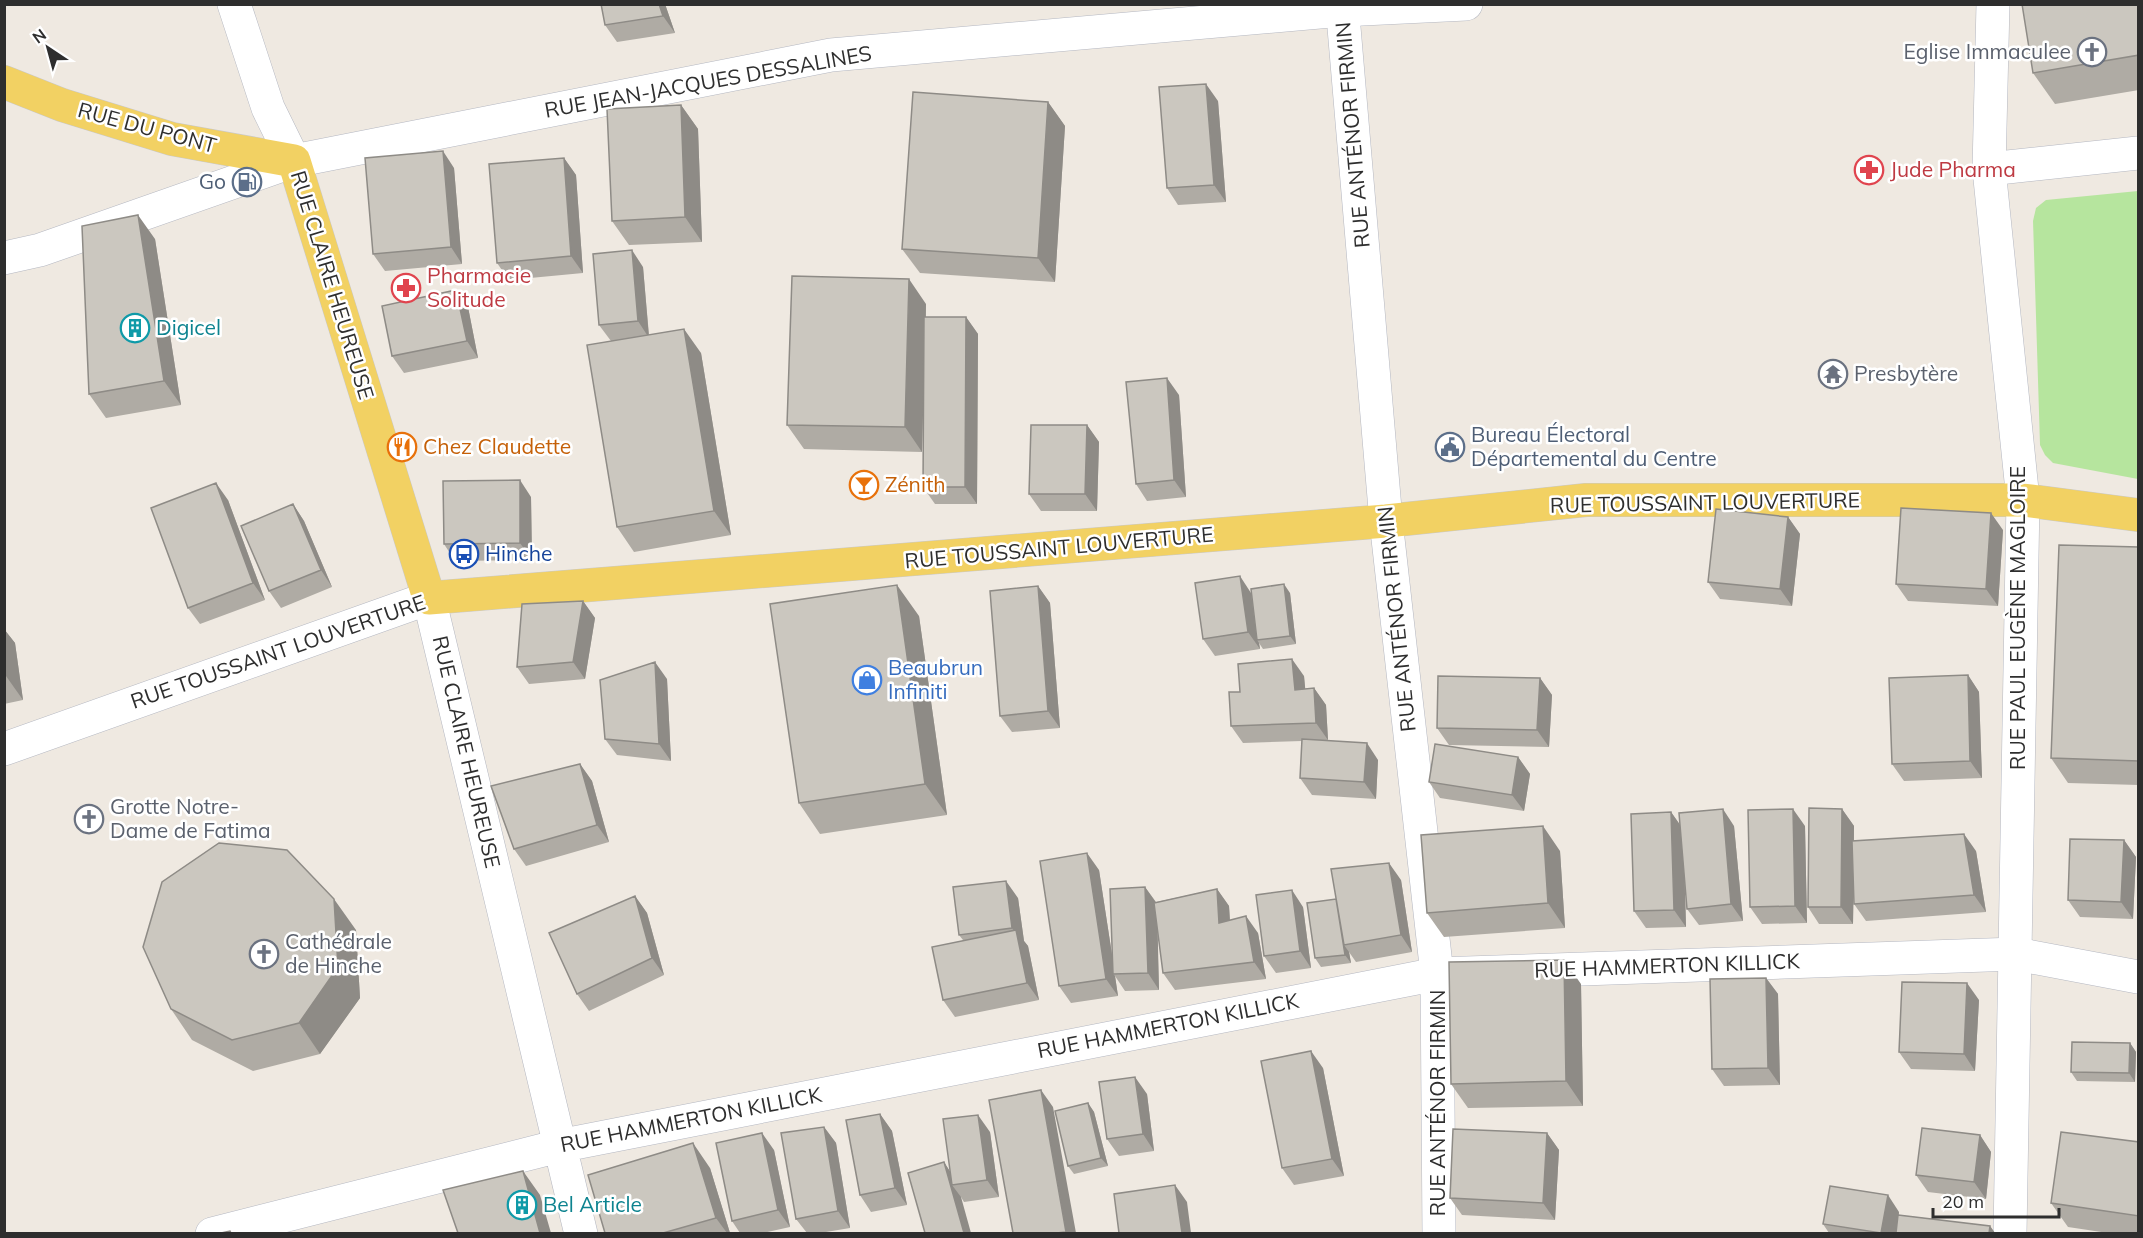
<svg xmlns="http://www.w3.org/2000/svg" width="2143" height="1238" viewBox="0 0 2143 1238" font-family="Mulish,sans-serif">
  <style>
    .green { fill: #b6e59e }
    .lines { fill: none; stroke-linecap: round; stroke-linejoin: round }
    .street-casing { stroke: #b4b7c1; stroke-width: 34 }
    .secondary-casing { stroke: #b4b7c1; stroke-width: 34 }
    .primary-casing { stroke: #c9c9c9; stroke-width: 34 }
    .street { stroke: #fff; stroke-width: 33 }
    .secondary { stroke: #fff; stroke-width: 33 }
    .primary { stroke: #f2d163; stroke-width: 33 }
    .wall { fill: #afaba4 }
    .shaded-wall { fill: #8e8b86 }
    .building { fill: #cbc7bf; stroke: #8e8b86; stroke-width: 1.5 }
    .labels { text-anchor: middle; stroke-width: 5; stroke-linejoin: round; paint-order: stroke }
    .worship-label { font-size: 21px; fill: #5b616d; stroke: #fff; text-anchor: start }
    .street-label { font-size: 21px; fill: #2e2e2e; stroke: #fff }
    .health-label { font-size: 21px; fill: #be3a42; stroke: #fff; text-anchor: start }
    .service-label { font-size: 21px; fill: #4e5e75; stroke: #fff; text-anchor: end }
    .culture-label { font-size: 21px; fill: #0d838f; stroke: #fff; text-anchor: start }
    .food-label { font-size: 21px; fill: #c56008; stroke: #fff; text-anchor: start }
    .transit-label { font-size: 21px; fill: #164399; stroke: #fff; text-anchor: start }
    .shop-label { font-size: 21px; fill: #366cbe; stroke: #fff; text-anchor: start }
  </style>
  <rect width="100%" height="100%" fill="#efe9e1"/>
  <path class="green" d="M2138,191V479L2053,463L2045,455L2040,445L2033,221L2036,208L2046,200Z"/>
  <g class="lines">
    <g class="street-casing">
      <path id="street" d="M1342,4L1386,521L1437,974L1439,1234
        M4,258L40,250L294,161L268,108L234,4
        M4,749L429,598L581,1234
        M212,1234L559,1146L1437,974L2016,954L2138,977"/>
    </g>
    <g class="secondary-casing">
      <path id="secondary" d="M1993,4L1989,169L2023,500L2010,1234
        M294,161L831,55L1342,10L1466,4
        M1989,169L2138,153"/>
    </g>
    <g class="primary-casing">
      <path id="primary" d="M4,82L62,105L172,139L294,161L429,598L1386,521L1586,500H2023L2138,515"/>
    </g>
    <use href="#street" class="street"/>
    <use href="#secondary" class="secondary"/>
    <use href="#primary" class="primary"/>
  </g>
  <path class="wall" d="M601,4H665L675,33L617,42L605,25Z
    M2139,4V90L2055,104L2033,73Z
    M1218,101L1226,202L1178,205L1167,188Z
    M1048,102L1065,126L1055,282L920,273L902,249Z
    M681,105L698,129L702,242L629,245L612,221Z
    M564,158L576,175L583,273L509,280L497,263Z
    M454,168L462,264L385,271L373,254Z
    M155,239L181,405L106,418L89,394Z
    M643,267L649,335L701,353L731,535L634,552L617,527L611,341L599,325Z
    M456,290L468,307L478,358L404,373L392,356Z
    M926,304V317H966L978,334L977,504H935L923,487V402L922,452L804,449L787,425Z
    M1179,395L1186,497L1147,501L1136,484Z
    M1087,425L1099,442L1097,511H1041L1029,494Z
    M531,497L532,560L455,561L444,544Z
    M228,500L265,600L200,624L188,608Z
    M293,504L304,521L332,587L281,608L269,591Z
    M1788,517L1800,534L1792,606L1720,599L1708,582Z
    M2003,530L1998,606L1908,601L1896,584Z
    M2139,547V785L2068,783L2051,758Z
    M1038,586L1050,603L1060,728L1012,732L1000,716Z
    M1251,593H1290L1296,644L1263,649L1259,643L1260,649L1215,656L1203,639Z
    M583,601L595,618L585,679L529,684L517,667Z
    M919,616L947,815L820,834L799,803Z
    M4,629L15,643L23,700L4,704Z
    M1968,675L1979,692L1982,778L1904,781L1892,764Z
    M1304,676L1305,689L1314,688L1326,705L1328,740H1317L1378,760L1376,799L1312,795L1300,778L1302,741L1243,743L1231,726L1240,692Z
    M1540,678L1552,695L1549,747L1449,745L1437,728Z
    M667,679L671,761L617,755L605,739Z
    M1518,757L1530,774L1524,811L1440,798L1429,782Z
    M580,764L592,781L609,842L526,866L514,849Z
    M1842,809L1854,826V841L1976,851L1986,912L1866,921L1854,904V880L1853,924H1819L1808,907Z
    M1671,812L1680,825L1734,826L1743,921L1699,925L1687,909L1685,878L1686,927L1646,928L1634,911Z
    M1805,826L1807,923L1762,924L1750,907Z
    M2124,840L2136,857L2133,919L2080,917L2068,900Z
    M1560,851L1565,928L1444,937L1427,913Z
    M1099,870L1113,961L1145,887L1156,902L1217,889L1229,906L1230,920L1258,933L1266,979L1175,990L1163,973L1157,926L1159,990L1125,991L1115,976L1118,996L1071,1003L1059,986Z
    M1401,880L1412,952L1356,962L1349,952L1351,963L1321,967L1315,958L1336,899Z
    M635,896L647,913L664,975L589,1011L577,994Z
    M1018,898L1024,941L1028,946L1039,1000L955,1017L943,1000L963,940L959,935Z
    M1303,907L1311,968L1276,973L1264,956Z
    M356,930L360,998L320,1054L253,1071L192,1040L171,1009Z
    M1766,978L1778,994L1780,1085L1724,1086L1712,1069Z
    M1581,984L1583,1106L1468,1108L1451,1084Z
    M1979,1000L1975,1071L1911,1069L1899,1052Z
    M2130,1043L2136,1052L2135,1082L2077,1081L2071,1072Z
    M1323,1068L1344,1176L1294,1185L1282,1168Z
    M1147,1094L1154,1151L1119,1156L1107,1139Z
    M1088,1103L1094,1112L1108,1166L1074,1174L1068,1166Z
    M880,1114L892,1131L907,1205L871,1212L860,1195Z
    M824,1127L836,1143L850,1228L820,1233H807L796,1219Z
    M990,1132L999,1197L964,1202L961,1197L925,1233L944,1162L950,1172Z
    M1547,1133L1559,1150L1555,1220L1462,1215L1450,1198Z
    M1980,1135L1991,1152L1986,1199L1928,1192L1916,1175Z
    M2139,1142V1233H2108L2068,1227L2051,1203Z
    M774,1150L790,1227L763,1233H740L732,1221Z
    M710,1168L730,1233H605Z
    M1899,1212V1215L1990,1226L1995,1233H1829L1823,1224Z"/>
  <path class="shaded-wall" d="M659,4H665L675,33L663,16Z
    M1206,84L1218,101L1226,202L1214,185Z
    M1048,102L1065,126L1055,282L1038,258Z
    M681,105L698,129L702,242L685,217Z
    M443,151L454,168L462,264L451,247Z
    M564,158L576,175L583,273L571,256Z
    M138,215L155,239L181,405L164,381Z
    M632,250L643,267L649,338L638,321Z
    M909,279L926,304L922,452L905,427Z
    M456,290L468,307L478,358L467,341Z
    M966,317L978,334L977,504L965,487Z
    M684,329L701,353L731,535L714,511Z
    M1167,378L1179,395L1186,497L1174,480Z
    M1087,425L1099,442L1097,511L1085,494Z
    M520,480L531,497L532,560L520,543Z
    M216,483L228,500L265,600L253,583Z
    M293,504L304,521L332,587L321,570Z
    M1991,513L2003,530L1998,606L1986,589Z
    M1788,517L1800,534L1792,606L1780,589Z
    M1240,576L1251,593L1257,640L1259,643L1260,649L1248,632Z
    M1284,584L1290,593L1296,644L1290,636Z
    M897,585L919,616L947,815L925,784Z
    M1038,586L1050,603L1060,728L1048,711Z
    M583,601L595,618L585,679L573,662Z
    M4,629L15,643L23,700L6,676L4,668Z
    M1292,659L1304,676L1307,707L1295,690Z
    M655,662L667,679L671,761L659,744Z
    M1968,675L1979,692L1982,778L1970,761Z
    M1540,678L1552,695L1549,747L1537,730Z
    M1314,688L1326,705L1328,740L1316,723Z
    M1367,743L1378,760L1376,799L1364,782Z
    M1518,757L1530,774L1524,811L1512,795Z
    M580,764L592,781L609,842L597,825Z
    M1723,809L1734,826L1743,921L1731,904Z
    M1793,809L1805,826L1807,923L1795,906Z
    M1842,809L1854,826L1853,924L1841,907Z
    M1671,812L1683,829L1686,927L1674,910Z
    M1543,826L1560,851L1565,928L1548,903Z
    M1964,834L1976,851L1986,912L1974,895Z
    M2124,840L2136,857L2133,919L2121,902Z
    M1087,853L1099,870L1115,974H1113L1115,976L1118,996L1106,979Z
    M1389,863L1401,880L1412,952L1401,935Z
    M1006,881L1018,898L1024,941L1028,946L1039,1000L1027,983L1017,935L1012,928Z
    M1145,887L1157,904L1159,990L1148,973Z
    M1217,889L1229,906L1231,940L1219,923Z
    M1292,890L1303,907L1311,968L1300,951Z
    M635,896L647,913L664,975L652,958Z
    M334,899L356,930L360,998L320,1054L299,1023Z
    M1337,899L1344,945L1349,952L1351,963L1345,955Z
    M1246,916L1258,933L1266,979L1254,962Z
    M1564,960L1581,984L1583,1106L1566,1081Z
    M1766,978L1778,994L1780,1085L1768,1068Z
    M1967,983L1979,1000L1975,1071L1964,1054Z
    M2130,1043L2136,1052L2135,1082L2129,1073Z
    M1311,1051L1323,1068L1344,1176L1332,1159Z
    M1135,1077L1147,1094L1154,1151L1143,1134Z
    M1041,1090L1053,1107L1076,1233H1068L1066,1232Z
    M1088,1103L1094,1112L1108,1166L1101,1158Z
    M880,1114L892,1131L907,1205L895,1188Z
    M978,1115L990,1132L999,1197L987,1180Z
    M824,1127L836,1143L850,1228L838,1211Z
    M762,1133L774,1150L790,1227L778,1210Z
    M1547,1133L1559,1150L1555,1220L1543,1203Z
    M1980,1135L1991,1152L1986,1199L1974,1182Z
    M693,1143L710,1168L730,1233H727L716,1218Z
    M944,1162L955,1179L952,1185L961,1197L971,1233H964Z
    M523,1171L540,1195L551,1233H540Z
    M1175,1185L1187,1202L1191,1233H1182Z
    M1888,1195L1899,1212L1896,1233H1881Z
    M1990,1226L1995,1233H1989Z"/>
  <path class="building" d="M601,4H659L663,16L605,25Z
    M2022,4H2139V55L2033,73Z
    M1206,84L1214,185L1167,188L1159,87Z
    M913,92L1048,102L1038,258L902,249Z
    M681,105L685,217L612,221L607,109Z
    M443,151L451,247L373,254L365,158Z
    M564,158L571,256L497,263L489,164Z
    M138,215L164,381L89,394L82,226Z
    M632,250L638,321L599,325L593,254Z
    M792,276L909,279L905,427L787,425Z
    M456,290L467,341L392,356L382,306Z
    M924,317H966L965,487H923Z
    M684,329L714,511L617,527L587,345Z
    M1167,378L1174,480L1136,484L1126,382Z
    M1031,425H1087L1085,494H1029Z
    M520,480V543L444,544L443,481Z
    M216,483L253,583L188,608L151,508Z
    M293,504L321,570L269,591L241,526Z
    M1901,508L1991,513L1986,589L1896,584Z
    M1716,509L1788,517L1780,589L1708,582Z
    M2059,545L2139,547V761L2051,758Z
    M1240,576L1248,632L1203,639L1195,583Z
    M1284,584L1290,636L1257,640L1251,589Z
    M897,585L925,784L799,803L770,604Z
    M1038,586L1048,711L1000,716L990,591Z
    M583,601L573,662L517,667L522,604Z
    M1292,659L1295,690L1314,688L1316,723L1231,726L1229,692H1240L1238,664Z
    M655,662L659,744L605,739L600,680Z
    M1968,675L1970,761L1892,764L1889,678Z
    M1438,676L1540,678L1537,730L1437,728Z
    M1302,739L1367,743L1364,782L1300,778Z
    M1435,744L1518,757L1512,795L1429,782Z
    M580,764L597,825L514,849L491,786Z
    M1809,808L1842,809L1841,907H1808Z
    M1723,809L1731,904L1687,909L1679,813Z
    M1793,809L1795,906L1750,907L1748,810Z
    M1671,812L1674,910L1634,911L1631,814Z
    M1543,826L1548,903L1427,913L1421,835Z
    M1964,834L1974,895L1854,904L1852,841Z
    M2070,839L2124,840L2121,902L2068,900Z
    M219,843L287,850L334,899L338,967L299,1023L232,1040L171,1009L143,947L162,882Z
    M1087,853L1106,979L1059,986L1040,861Z
    M1389,863L1401,935L1344,945L1331,869Z
    M1006,881L1012,928L959,935L953,887Z
    M1145,887L1148,973L1113,974L1110,889Z
    M1217,889L1219,923L1246,916L1254,962L1163,973L1154,903Z
    M1292,890L1300,951L1264,956L1256,895Z
    M635,896L652,958L577,994L549,933Z
    M1336,899L1345,955L1315,958L1307,903Z
    M1016,930L1027,983L943,1000L932,947Z
    M1564,960L1566,1081L1451,1084L1449,962Z
    M1766,978L1768,1068L1712,1069L1710,979Z
    M1902,982L1967,983L1964,1054L1899,1052Z
    M2072,1042L2130,1043L2129,1073L2071,1072Z
    M1311,1051L1332,1159L1282,1168L1261,1061Z
    M1135,1077L1143,1134L1107,1139L1099,1082Z
    M1041,1090L1066,1232L1056,1233H1013L989,1100Z
    M1088,1103L1101,1158L1068,1166L1055,1111Z
    M880,1114L895,1188L860,1195L846,1120Z
    M978,1115L987,1180L952,1185L943,1119Z
    M824,1127L838,1211L796,1219L781,1133Z
    M1922,1128L1980,1135L1974,1182L1916,1175Z
    M1453,1129L1547,1133L1543,1203L1450,1198Z
    M2061,1132L2139,1142V1216L2051,1203Z
    M762,1133L778,1210L732,1221L716,1143Z
    M693,1143L716,1218L663,1233H605L588,1175Z
    M944,1162L964,1233H925L908,1173Z
    M523,1171L540,1233H458L443,1190Z
    M1175,1185L1182,1233H1119L1114,1194Z
    M1830,1186L1888,1195L1881,1233L1823,1224Z
    M1898,1215L1990,1226L1989,1233H1896Z
    M230,1231L231,1233H221Z"/>
  <defs>
    <g id="church-ring" transform="scale(1.5)"><circle r="9.5" fill="#fff" stroke="#6b7280" stroke-width="1.5"/><path d="M-1.2-6h2.4v3.5h3.3v2.4h-3.3V6h-2.4V-.1h-3.3v-2.4h3.3Z" fill="#6b7280"/></g>
    <g id="pharmacy-ring" transform="scale(1.5)"><circle r="9.5" fill="#fff" stroke="#e0444e" stroke-width="1.5"/><path d="M-2-6h4v4h4v4h-4v4h-4v-4h-4v-4h4Z" fill="#e0444e"/></g>
    <g id="fuel-ring" transform="scale(1.5)"><circle r="9.5" fill="#fff" stroke="#5c6f8a" stroke-width="1.5"/><path d="M-5.5-6h7V0h2V4h1.3V-2.5L3-4.5l.8-.8L6-3V5H2.5V1h-1V6h-7ZM-4.2-4.7v3.2H.2V-4.7Z" fill="#5c6f8a"/></g>
    <g id="building-ring" transform="scale(1.5)"><circle r="9.5" fill="#fff" stroke="#0f9aa8" stroke-width="1.5"/><path d="M-4-6H4V6H1V3H-1V6H-4ZM-2.5-4.3h1.7v1.8h-1.7ZM.8-4.3h1.7v1.8H.8ZM-2.5-1h1.7V.8h-1.7ZM.8-1h1.7V.8H.8Z" fill="#0f9aa8"/></g>
    <g id="temple-ring" transform="scale(1.5)"><circle r="9.5" fill="#fff" stroke="#6b7280" stroke-width="1.5"/><path d="M0-6L5-2H3V0L6.5 2.5H4V6H1.5V3h-3V6H-4V2.5H-6.5L-3 0V-2H-5Z" fill="#6b7280"/></g>
    <g id="restaurant-ring" transform="scale(1.5)"><circle r="9.5" fill="#fff" stroke="#e8710a" stroke-width="1.5"/><path d="M-5-6h1v4h1v-4h1v4h1v-4h1v5L-1.5 .5V6h-2V.5L-5-1ZM5-6V6H3V1.5H1.5Q1.5-4 5-6Z" fill="#e8710a"/></g>
    <g id="civic-ring" transform="scale(1.5)"><circle r="9.5" fill="#fff" stroke="#5c6f8a" stroke-width="1.5"/><path d="M-.6-6.5H3V-4.5H.6V-3L4-1V1h2V6H-6V1h2V-1L-.6-3ZM-1.2 2.5V6h2.4V2.5Z" fill="#5c6f8a"/></g>
    <g id="bar-ring" transform="scale(1.5)"><circle r="9.5" fill="#fff" stroke="#e8710a" stroke-width="1.5"/><path d="M-6-5H6L.8 .8V4.5H3.5V6h-7V4.5H-.8V.8Z" fill="#e8710a"/></g>
    <g id="bus-ring" transform="scale(1.5)"><circle r="9.5" fill="#fff" stroke="#1a4fb4" stroke-width="1.5"/><path d="M-5-6H5V4H4V6H2V4H-2V6H-4V4H-5ZM-3.5-4V0h7V-4ZM-3.5 1.2v1.5H-2V1.2ZM2 1.2v1.5H3.5V1.2Z" fill="#1a4fb4"/></g>
    <g id="shop-ring" transform="scale(1.5)"><circle r="9.5" fill="#fff" stroke="#3f7fe0" stroke-width="1.5"/><path d="M-5-2.5h2.3a2.7 3.5 0 0 1 5.4 0H5L5.5 6h-11ZM-1.5-2.5h3a1.5 2.3 0 0 0-3 0Z" fill="#3f7fe0"/></g>
  </defs>
  <g fill-rule="evenodd">
    <use href="#church-ring" x="2092" y="52"/>
    <use href="#pharmacy-ring" x="1869" y="170"/>
    <use href="#fuel-ring" x="247" y="182"/>
    <use href="#pharmacy-ring" x="406" y="288"/>
    <use href="#building-ring" x="135" y="328"/>
    <use href="#temple-ring" x="1833" y="374"/>
    <use href="#restaurant-ring" x="402" y="447"/>
    <use href="#civic-ring" x="1450" y="447"/>
    <use href="#bar-ring" x="864" y="485"/>
    <use href="#bus-ring" x="464" y="554"/>
    <use href="#shop-ring" x="867" y="680"/>
    <use href="#church-ring" x="89" y="819"/>
    <use href="#church-ring" x="264" y="954"/>
    <use href="#building-ring" x="522" y="1205"/>
  </g>
  <g class="labels">
    <g class="worship-label">
      <text x="2071" y="59" text-anchor="end">Eglise Immaculee</text>
      <text x="1854" y="381">Presbytère</text>
      <text x="110" y="814">Grotte Notre-<tspan x="110" dy="24">Dame de Fatima</tspan></text>
      <text x="285" y="949">Cathédrale<tspan x="285" dy="24">de Hinche</tspan></text>
    </g>
    <g class="street-label">
      <text transform="translate(708 82) rotate(-10)" y="7">RUE JEAN-JACQUES DESSALINES</text>
      <text transform="translate(147 128) rotate(15)" y="7">RUE DU PONT</text>
      <text transform="translate(1353 135) rotate(-95)" y="7">RUE ANTÉNOR FIRMIN</text>
      <text transform="translate(332 285) rotate(73)" y="7">RUE CLAIRE HEUREUSE</text>
      <text transform="translate(1705 503) rotate(-1)" y="7">RUE TOUSSAINT LOUVERTURE</text>
      <text transform="translate(1059 548) rotate(-5)" y="7">RUE TOUSSAINT LOUVERTURE</text>
      <text transform="translate(2018 618) rotate(-90)" y="7">RUE PAUL EUGÈNE MAGLOIRE</text>
      <text transform="translate(1397 619) rotate(-96)" y="7">RUE ANTÉNOR FIRMIN</text>
      <text transform="translate(278 652) rotate(-19)" y="7">RUE TOUSSAINT LOUVERTURE</text>
      <text transform="translate(466 752) rotate(77)" y="7">RUE CLAIRE HEUREUSE</text>
      <text transform="translate(1667 966) rotate(-2)" y="7">RUE HAMMERTON KILLICK</text>
      <text transform="translate(1168 1026) rotate(-11)" y="7">RUE HAMMERTON KILLICK</text>
      <text transform="translate(1438 1103) rotate(-90)" y="7">RUE ANTÉNOR FIRMIN</text>
      <text transform="translate(691 1120) rotate(-11)" y="7">RUE HAMMERTON KILLICK</text>
    </g>
    <g class="health-label">
      <text x="1890" y="177">Jude Pharma</text>
      <text x="427" y="283">Pharmacie<tspan x="427" dy="24">Solitude</tspan></text>
    </g>
    <g class="service-label">
      <text x="226" y="189">Go</text>
      <text x="1471" y="442" text-anchor="start">Bureau Électoral<tspan x="1471" dy="24">Départemental du Centre</tspan></text>
    </g>
    <g class="culture-label">
      <text x="156" y="335">Digicel</text>
      <text x="543" y="1212">Bel Article</text>
    </g>
    <g class="food-label">
      <text x="423" y="454">Chez Claudette</text>
      <text x="885" y="492">Zénith</text>
    </g>
    <g class="transit-label">
      <text x="485" y="561">Hinche</text>
    </g>
    <g class="shop-label">
      <text x="888" y="675">Beaubrun<tspan x="888" dy="24">Infiniti</tspan></text>
    </g>
  </g>
  <rect width="2143" height="1238" fill="none" stroke="#2e2e2e" stroke-width="12"/>
  <g transform="translate(48 48) rotate(324)" stroke="#ffffff" stroke-width="4.5" paint-order="stroke">
  <path d="M0-4.5L10 22L0 15L-10 22Z" fill="#2e2e2e"/>
  <text y="-9" font-size="16" font-weight="bold" text-anchor="middle" fill="#2e2e2e">N</text>
  </g>
  <path d="M1933 1208v9h126v-9" fill="none" stroke="#2e2e2e" stroke-width="3"/>
  <text x="1942" y="1208" font-size="18" fill="#2e2e2e" stroke="#ffffff" stroke-width="4.5" paint-order="stroke">20 m</text>
</svg>
